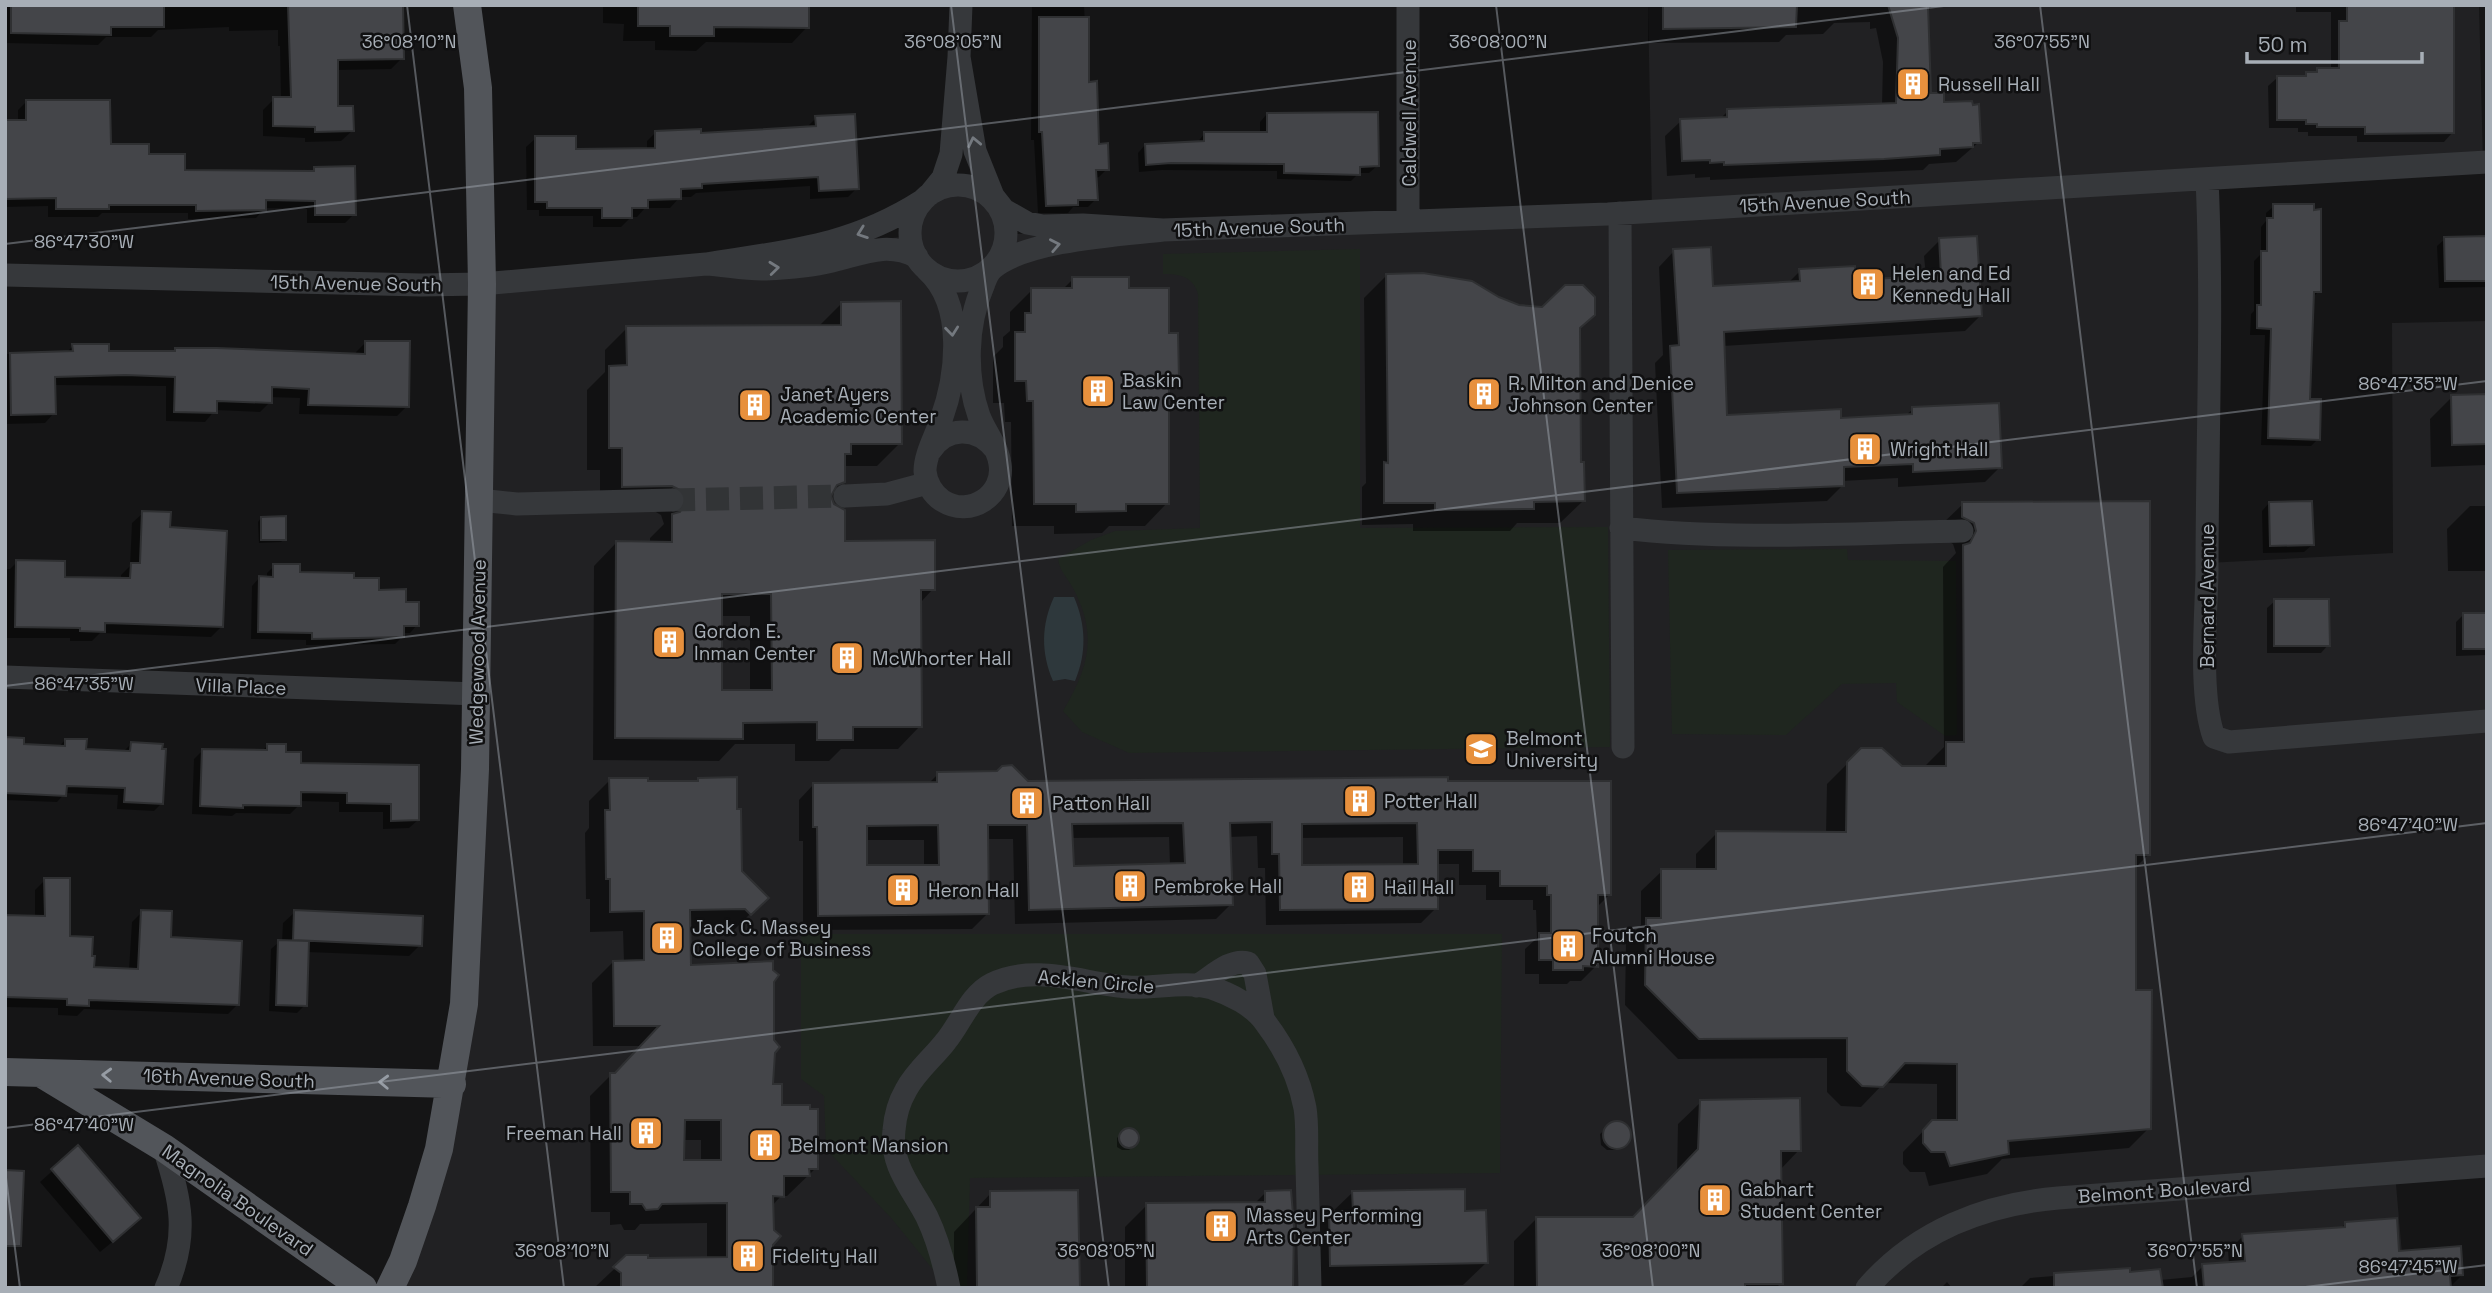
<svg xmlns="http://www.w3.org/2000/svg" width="2492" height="1293" viewBox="0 0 2492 1293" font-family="'Space Grotesk',sans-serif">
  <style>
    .built { fill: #212123 }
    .green { fill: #1f261f }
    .water { fill: #2e383c }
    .shadow { fill: #0007; fill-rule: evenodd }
    .building { fill: #444549; stroke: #2f3032; stroke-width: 2; fill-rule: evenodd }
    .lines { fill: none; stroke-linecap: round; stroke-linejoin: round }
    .minor-tunnel { stroke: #323436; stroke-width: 23; stroke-dasharray: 23 11; stroke-linecap: butt }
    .minor { stroke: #36383b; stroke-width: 23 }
    .major { stroke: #52555a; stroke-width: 28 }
    .oneway { stroke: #74797f }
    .oneway2 { stroke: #969ca4 }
    .ticks { fill: none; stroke: #a7aeb6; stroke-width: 2; stroke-opacity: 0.45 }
    .labels { text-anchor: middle; stroke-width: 5; stroke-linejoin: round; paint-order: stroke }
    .poi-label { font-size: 19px; fill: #a7aeb6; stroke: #101011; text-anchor: start }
    .street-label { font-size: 19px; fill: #a7aeb6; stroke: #101011 }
    .ticks-label { font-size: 18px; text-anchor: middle; fill: #a7aeb6; stroke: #101011; stroke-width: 5; stroke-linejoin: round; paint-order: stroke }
  </style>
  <rect width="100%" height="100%" fill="#151516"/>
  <path class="built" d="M1648,5H2479L2483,162L2207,179V563L2393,553L2392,323L2487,321V1166L2395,1173L2405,1288H395L464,1004L482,284L910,236L912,220L944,187L958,185L968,186L982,191L998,205L1007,234H1062L1652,211Z"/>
  <path class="green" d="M1360,249V528L1608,527L1610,747L1129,753L1082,732L1063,711C1089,667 1098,635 1073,588C1067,577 1060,572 1058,559L1091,540L1115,531L1200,528L1198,294C1193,276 1179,274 1163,274V254Z
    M1847,549L1848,560L1956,561L1957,735L1945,736L1897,702L1896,683L1842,684L1786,735L1672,734L1668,550Z
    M801,934H1502L1500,1173L970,1178L967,1288H948L892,1219L826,1149L824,1096L801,1079Z"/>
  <path class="water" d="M1054,597H1074C1086,625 1087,653 1075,681L1065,679L1053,681C1041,653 1041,625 1054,597Z"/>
  <path class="shadow" d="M5,5H401L402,58L391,69L336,70V108L352,131L341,141L305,142V138L263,136V110L274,99H281L280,46H278V30L229,31V27L158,30L151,37H106L98,45L5,43Z
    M603,5H807V27L792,43L706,42L696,51L655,50V41H623L624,24L603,23Z
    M1032,5H1084L1088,83L1098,145L1107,169L1099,177L1095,178L1096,199L1088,207H1073L1068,213H1038L1034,140H1031Z
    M1648,5H1933L1926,14L1930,95L1943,104L1979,142L1956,162L1929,164L1923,170L1710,180V177L1695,178V174L1667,176L1665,136L1681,121L1720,119L1728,111L1882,105L1883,62L1876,28L1870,29V22L1834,23L1823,34L1786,35L1779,42L1648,43Z
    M2296,5H2452V133L2444,142H2357V136H2308V132H2298V128H2269L2268,86L2277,78L2304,77L2307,74H2313L2318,69H2331V12H2296Z
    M27,101L110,146L147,156L183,172L311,173L315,169L354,214L345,223H307V209L265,208L256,218L188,219V213H102L98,217H48V206L5,207V122H18V110Z
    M1267,114L1377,166L1369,173H1359L1351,181L1277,179V171L1162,170L1139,172L1138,153L1145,145L1197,143L1204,134H1260V122Z
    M816,118L857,188L848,197L810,199V186L696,193L691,197H680L670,208H645L637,217H631L621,227H593V216H539V210H527L526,147L536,138L574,150H647V141L656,132L699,135L806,128Z
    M2274,206L2319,291L2312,298L2308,401L2318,439L2311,446L2261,445L2265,335H2250L2251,314L2254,311V261L2261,254V227L2266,221V213Z
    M2487,238V287L2439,288L2437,246L2445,239Z
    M1940,240L1980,316L1965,331L1723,346L1726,417L1839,420L1905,416L1913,409L2000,467L1985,482L1898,487V478L1842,481L1843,485L1827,501L1662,508L1655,363L1663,355L1659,267L1674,251L1712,288L1787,284L1800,271L1855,282L1926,277L1924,256Z
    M1387,275L1530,308L1578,329L1579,464L1583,501L1560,523H1517L1510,531H1413V524L1362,525V487L1366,483L1364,298Z
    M1073,279L1127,290L1168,335L1177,378L1167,388V503L1145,526H1109L1102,533L1054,534V526H1012L1011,422H1005L1004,403H993V357L1003,347V337L1010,331V312L1032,290H1062Z
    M842,303L900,443L877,466H843V481L830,494L844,543L933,589L920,603V726L898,749H841L829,761H795V744H735L719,761L593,760L594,566L616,543H650V538L664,524L661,515L649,508L600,509V470H587V390L605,372V350L627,328L819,326ZM721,616H750V692L720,691Z
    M366,342L407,406L397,416L299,414L300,398L270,397V402L260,412L215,410L205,422L166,421V386L54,385V413L45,423L5,424V354L66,353L73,346L108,353H172L175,350L356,356V352Z
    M2487,396V465L2431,467L2430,419L2452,397Z
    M2148,503L2149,854L2134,869V992L2149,1128L2129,1148L2002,1159L1987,1174L1929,1186L1925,1172H1910L1903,1164V1152L1932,1122H1937V1084L1884,1083L1861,1107L1841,1106L1827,1092V1058L1678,1059L1625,1005L1626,940L1641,925V891L1662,871H1696V854L1717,833H1826L1827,784L1848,763L1901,768H1926V765L1944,747L1943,567L1956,553L1953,544L1942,538V524L1963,504Z
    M2269,503L2312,545L2304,552L2263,553L2262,511Z
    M2470,506H2487V571H2448L2447,529Z
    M143,513L221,627L211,637L100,633L92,641H70V638H5V569H10L17,562L63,579L121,580V575L130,566L132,523Z
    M261,518L285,539L281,542L259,543L258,522Z
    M274,566L298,574L377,591L404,604L417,625L410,633H402V637L395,644L306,645V640L251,639L252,586L259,578L267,579V573Z
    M2275,601L2328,645L2321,653H2267V608Z
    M2487,614V655L2456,656V622L2463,615Z
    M5,738L22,746L58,748L65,740L85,750L123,752L131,744L162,803L154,811L117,809L118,795L65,793L57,802L5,800Z
    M267,746L299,764L417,767L418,820L409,828L383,829V812H339V802L299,801V805L290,814L236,813L232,816L192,814L194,759L203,750L261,752Z
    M938,774L1027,783H1446L1609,895L1596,908V966L1581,981H1570L1567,984H1539V974H1525V949L1537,938L1536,910H1533V900H1486V885H1459V864H1436V908L1421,923L1266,925L1265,868H1258L1257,836L1229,837L1231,904L1216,919L1015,924L1013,839H986L987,914L972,929L803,930V841H799V800L813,785L928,784ZM1169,837L1170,865L1072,868L1071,838ZM1403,837V866L1300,867V838ZM865,840H924V866L865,867Z
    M698,779L740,872L766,898L729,935L723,929L688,930L689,967L772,982L771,1086L816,1168L787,1196H781L771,1207L772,1288H594L627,1257L646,1260L707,1259V1223L640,1224L635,1230H624L621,1224L610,1225V1212H591L590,1096L611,1075H614L641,1046H593L592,983L613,962H624L623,931L590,932V899H586L585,833L589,828V801L610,780L647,783L695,782ZM683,1140H701V1162H682Z
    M45,880L68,937L90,958L93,969L129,970L132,922L142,912L238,1004L228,1014L84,1009L77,1016L58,1015V1008L5,1007V916L35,917V890Z
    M295,912L420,945L409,956L307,952L305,1005L297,1013L269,1011L271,949L279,942H282L283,923Z
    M1701,1102L1799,1150L1780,1170L1781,1283L1776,1288H1514V1241L1536,1219L1633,1218L1677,1173L1678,1124Z
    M1622,1123L1628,1129V1141L1617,1150H1607L1601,1145L1600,1134L1611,1124Z
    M1125,1130H1133L1137,1135L1138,1141L1129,1150H1122L1117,1147V1138Z
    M78,1148L127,1230L100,1252L40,1182Z
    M1266,1192H1289L1294,1265L1292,1288H1125V1227L1147,1205L1254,1204Z
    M1353,1192L1464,1213L1486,1263L1463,1285L1308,1288V1235Z
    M991,1193L1078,1288H954V1232Z
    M2346,1223L2398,1253L2462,1275L2449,1288H2020L2030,1278L2128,1270V1274L2160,1280L2192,1277L2203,1266L2229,1264L2228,1251L2243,1236L2340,1229Z
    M1947,1282L1952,1288H1941Z"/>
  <path class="building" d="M11,5H164V27H111V35L11,33Z
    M288,5H403L404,59L338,60V106H353L354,131L315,132V127L273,126V97H291Z
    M638,5H809V28L714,27V36H670V26H638Z
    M1663,5H1797L1796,27L1663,29Z
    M1888,5H1928L1931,93H1944V102L1972,101L1973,105L1979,104L1981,143H1973V147L1940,149V155L1884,159L1724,165V162L1710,163V160L1682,161L1680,119L1727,117V109L1896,103L1898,38Z
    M2347,5H2454V133L2365,134V127H2317V124H2306V120H2277V76H2306V72H2317V68H2339V21H2347Z
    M1039,17H1089V82L1097,81L1099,144L1108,143L1109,170H1096L1098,200H1078V205L1046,206L1042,132H1039Z
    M26,100H110L111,144H149V154H185V170L314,171V167L355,166L356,215H315V201L266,200V210L196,211V205H109V209H56V198L5,199V120H26Z
    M1378,112L1379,166L1360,167V175L1284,173V164L1171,163L1146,165L1145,144L1204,141V132H1267V113Z
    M855,114L859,189L819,191L818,177L702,184V188L681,189V199L648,200V208H632V218H602V208H547V202H535V136H576V149L655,148V131L701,129V133L816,126L815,116Z
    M2273,204H2314V210L2321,209V292H2314L2310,399H2321L2320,440L2268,438L2271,329L2257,328V305H2261V251H2267V218H2273Z
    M1977,236L1982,316L1724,332L1727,415L1841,409V418L1912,414V407L1999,403L2002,468L1913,472V464L1844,467V486L1677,493L1670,346L1679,345L1673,249L1711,247L1713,286L1800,281L1799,269L1855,266L1856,280L1941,275L1939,238Z
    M2487,236V281H2445L2444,237Z
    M1423,273L1472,281L1499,297L1519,305L1542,307L1565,285H1583L1595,297V315L1580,328L1581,462H1584L1585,501L1534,502V509L1435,510V503H1384V462L1388,463L1386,274Z
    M1072,277H1129V288H1169V333H1178L1179,379H1169V504H1126V511L1076,512V504H1034L1033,401H1027L1026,381H1015V332H1025V313H1031V288H1072Z
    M901,301L902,444H851V454H845V482L837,485L831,496L834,504L845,510V541L935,540V590H921L922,727H853V740H817V722L743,723V739L615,738L616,541L672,542V514L680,512L686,500L684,492L672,486L622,487V448H609V366L627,365L626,326L841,325V302ZM722,594H771L772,690H722Z
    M365,341H410L409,407L308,405L309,389L272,387V403L217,401V413L174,412L175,377L126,375L55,377L56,414L11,415L10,353L73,351L72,344H109V351H175V348H217L365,354Z
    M2487,394V444L2452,445L2451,395Z
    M2150,501V855H2136V990H2152L2151,1129L2008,1141L2009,1154L1950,1166L1945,1152H1931L1923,1143V1130L1932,1120H1957V1064L1905,1063L1883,1087L1862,1086L1847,1071V1038L1699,1039L1645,985L1646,918H1661V869H1716V831L1846,832L1847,762L1861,748H1882L1902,766H1946V742H1964L1963,545L1970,543L1976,531L1974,523L1962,517V502Z
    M2312,501L2314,545L2270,546L2269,502Z
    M142,511L171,512L170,527L227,531L223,627L105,623V632L80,631V628L15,627L16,560L65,561V577L130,578L131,563H140Z
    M286,516V540H261V517Z
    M273,564H300V572L354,573V578H379V590L406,589V602H419V626H404V637L312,639V633L258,632L259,576L273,577Z
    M2274,599H2329L2330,646H2274Z
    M2463,613H2487V649H2463Z
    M5,737L24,738V744L65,746V739H87L86,749L130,751L131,742L163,744L162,749H166L163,804L124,802L125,788L67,786L66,796L5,793Z
    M267,744H286V752H301V763L419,765V820L391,821V804L347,803V793L301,792V806L243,805V808L200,806L202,749L267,750Z
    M1012,765L1028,781L1448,777V781H1611V895H1598V967L1583,966V970H1553V960H1539V933H1551V895H1547V886H1500V871H1473V850H1438V909L1280,910L1279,854H1272V822L1230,823L1233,905L1029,910L1027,825H988L989,914L818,916L817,827H813V783L937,782V772L997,771L1002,766ZM1183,823L1185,863L1074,866L1072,824ZM1417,823L1418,864L1302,865V824ZM938,825L939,865H867V826Z
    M737,777V809H741L742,871L769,898L751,915L745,909L690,910L691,965L773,961V970L779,975L774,982V1040L780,1047L775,1053L773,1084H782V1105H810V1109H818V1169H809L810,1176H784V1197L773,1196L774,1230L781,1236L773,1245V1288H621V1273L613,1267L626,1255H648V1258L727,1257V1203L662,1204L658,1209L646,1210L642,1204H630V1192H611L610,1073H615L659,1026H614L613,961L644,960V911L610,912V879H606L605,810H610L609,778H648V781H698V778ZM685,1120H721V1160H684Z
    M44,878H70V936L93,937L92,956H95L94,967L138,969L141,910L172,911L171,937L242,941L239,1005L89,1000V1006L67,1005V999L5,997V915L45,916Z
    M294,910L423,916L422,946L293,940Z
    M278,940L309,941L307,1006L276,1005Z
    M1800,1098L1801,1151H1781L1783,1284H1745V1288H1537L1536,1217H1633L1698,1149L1700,1100Z
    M1603 1135a14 14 0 1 1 28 0a14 14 0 1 1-28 0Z
    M1119 1138a10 10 0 1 1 20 0a10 10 0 1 1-20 0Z
    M78,1145L141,1218L113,1242L51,1169Z
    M5,1170L24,1171L21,1246H5Z
    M1465,1189V1211L1486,1210L1488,1263L1330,1266L1329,1211H1353L1352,1191Z
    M1078,1190L1080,1288H977L976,1207H990V1191Z
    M1291,1190L1294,1227L1293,1288H1147L1146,1203L1265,1202V1191Z
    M2397,1218L2399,1251L2461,1246L2463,1275L2450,1276L2451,1288H2204L2202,1264L2245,1261L2242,1234L2345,1227V1222Z
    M2130,1268V1272L2160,1269L2163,1288H2054V1273Z"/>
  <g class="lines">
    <path class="minor-tunnel" d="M672,500L845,496"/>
    <path class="minor" d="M1408,5V221
      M959,57L961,5
      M2207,179C2213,310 2207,442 2207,573C2206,618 2199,696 2214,737L2229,742L2487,721
      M910 233a48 48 0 1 1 96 0a48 48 0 1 1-96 0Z
      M1620,213L1623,747
      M1163,230L1608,214L2487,162
      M917,257C887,241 862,254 832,261C811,266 788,268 766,269C747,270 725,265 706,264C787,251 850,247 922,201
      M927,270C966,305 957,376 941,420C936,436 925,454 925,471C926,483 933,495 943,501C970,518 1005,495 1000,464C998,447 985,432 979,416C965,376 966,325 983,286C985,280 988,272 993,268C1027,240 1119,235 1163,230L1083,225L1043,226L1027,223L1004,210L993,196L975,151L959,57L951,154L943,178L930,194
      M5,275L421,285L482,284L706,264
      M930,451C946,426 977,426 995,449
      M845,496L887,494L928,483
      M479,500L517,504L672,500
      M1621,528C1734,541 1849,533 1962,531
      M5,677L477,694
      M1197,986C1212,977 1230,958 1248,963L1255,974L1263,1018
      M164,1148C181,1199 189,1236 166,1288
      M949,1288C944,1263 938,1240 927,1217C912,1188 890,1166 894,1130C895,1117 899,1102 906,1090C916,1071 933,1058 946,1041C961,1023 970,995 992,984C1035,963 1084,984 1128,987C1155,989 1185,980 1212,988C1230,994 1254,1006 1265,1022C1284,1047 1299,1077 1305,1108C1308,1126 1306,1147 1307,1166C1308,1207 1309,1247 1310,1288
      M1867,1288C1916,1231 1985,1204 2058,1198L2487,1166"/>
    <path class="major" d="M5,1072L452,1084
      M42,1074L164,1148L363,1288
      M390,1288L403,1261L422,1206L439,1149L464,1004L475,769L482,284L478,88L467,5"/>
  </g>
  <defs><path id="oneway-chevron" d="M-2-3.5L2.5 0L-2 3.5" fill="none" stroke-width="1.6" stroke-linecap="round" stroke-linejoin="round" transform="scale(1.75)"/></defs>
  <g class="oneway">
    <use href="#oneway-chevron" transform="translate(974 142) rotate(-102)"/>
    <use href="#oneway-chevron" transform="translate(862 233) rotate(160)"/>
    <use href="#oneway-chevron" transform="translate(1055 245) rotate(-11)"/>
    <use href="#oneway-chevron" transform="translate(774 268) rotate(-6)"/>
    <use href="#oneway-chevron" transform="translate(952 331) rotate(84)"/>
  </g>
  <g class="oneway2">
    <use href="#oneway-chevron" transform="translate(107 1075) rotate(-178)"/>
    <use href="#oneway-chevron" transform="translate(384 1082) rotate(-178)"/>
  </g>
  <path class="ticks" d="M407,5L564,1288M951,5L1109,1288M1496,5L1653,1288M2040,5L2197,1288M5,244L1952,5M5,686L2487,381M5,1128L2487,823M5,1170L20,1288M2297,1288L2487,1265"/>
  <defs>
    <g id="building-square" transform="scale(1.75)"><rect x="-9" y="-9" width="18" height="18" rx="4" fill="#e7903d" stroke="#101011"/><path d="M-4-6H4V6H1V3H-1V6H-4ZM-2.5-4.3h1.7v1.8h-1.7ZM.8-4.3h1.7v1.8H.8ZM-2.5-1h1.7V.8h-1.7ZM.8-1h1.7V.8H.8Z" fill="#fff"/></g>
    <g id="university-square" transform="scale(1.75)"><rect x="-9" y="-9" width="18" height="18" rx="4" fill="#e7903d" stroke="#101011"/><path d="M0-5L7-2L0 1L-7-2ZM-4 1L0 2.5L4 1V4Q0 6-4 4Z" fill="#fff"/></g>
  </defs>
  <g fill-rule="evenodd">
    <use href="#building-square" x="1913" y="84"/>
    <use href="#building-square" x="1868" y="284"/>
    <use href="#building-square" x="1098" y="391"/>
    <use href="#building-square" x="1484" y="394"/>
    <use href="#building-square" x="755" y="405"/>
    <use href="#building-square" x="1865" y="449"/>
    <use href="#building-square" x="669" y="642"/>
    <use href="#building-square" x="847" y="658"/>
    <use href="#university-square" x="1481" y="749"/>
    <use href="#building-square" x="1360" y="801"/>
    <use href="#building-square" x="1027" y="803"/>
    <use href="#building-square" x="1130" y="886"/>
    <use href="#building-square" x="1359" y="887"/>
    <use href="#building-square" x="903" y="890"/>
    <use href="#building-square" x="667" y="938"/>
    <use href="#building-square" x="1568" y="946"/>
    <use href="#building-square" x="646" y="1133"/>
    <use href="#building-square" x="765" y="1145"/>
    <use href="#building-square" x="1715" y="1200"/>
    <use href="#building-square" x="1221" y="1226"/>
    <use href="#building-square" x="748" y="1256"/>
  </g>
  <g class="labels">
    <g class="poi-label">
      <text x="1938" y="91">Russell Hall</text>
      <text x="1892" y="280">Helen and Ed<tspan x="1892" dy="22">Kennedy Hall</tspan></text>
      <text x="1122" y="387">Baskin<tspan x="1122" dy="22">Law Center</tspan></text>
      <text x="1508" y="390">R. Milton and Denice<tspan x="1508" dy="22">Johnson Center</tspan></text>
      <text x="780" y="401">Janet Ayers<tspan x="780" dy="22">Academic Center</tspan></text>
      <text x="1890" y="456">Wright Hall</text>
      <text x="694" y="638">Gordon E.<tspan x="694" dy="22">Inman Center</tspan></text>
      <text x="872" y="665">McWhorter Hall</text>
      <text x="1506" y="745">Belmont<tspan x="1506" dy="22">University</tspan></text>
      <text x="1384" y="808">Potter Hall</text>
      <text x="1052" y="810">Patton Hall</text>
      <text x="1154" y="893">Pembroke Hall</text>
      <text x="1384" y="894">Hail Hall</text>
      <text x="928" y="897">Heron Hall</text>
      <text x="692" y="934">Jack C. Massey<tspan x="692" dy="22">College of Business</tspan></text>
      <text x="1592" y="942">Foutch<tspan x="1592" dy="22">Alumni House</tspan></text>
      <text x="622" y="1140" text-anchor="end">Freeman Hall</text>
      <text x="790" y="1152">Belmont Mansion</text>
      <text x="1740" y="1196">Gabhart<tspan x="1740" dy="22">Student Center</tspan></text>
      <text x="1246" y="1222">Massey Performing<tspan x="1246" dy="22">Arts Center</tspan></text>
      <text x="772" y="1263">Fidelity Hall</text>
    </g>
    <g class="street-label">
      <text transform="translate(1409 113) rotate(-90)" y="7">Caldwell Avenue</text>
      <text transform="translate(1825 201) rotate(-3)" y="7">15th Avenue South</text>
      <text transform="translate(1259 227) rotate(-2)" y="7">15th Avenue South</text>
      <text transform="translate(356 283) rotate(1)" y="7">15th Avenue South</text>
      <text transform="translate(2207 596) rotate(-90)" y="7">Bernard Avenue</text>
      <text transform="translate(477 652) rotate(-89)" y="7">Wedgewood Avenue</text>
      <text transform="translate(241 686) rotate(2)" y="7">Villa Place</text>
      <text transform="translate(1096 981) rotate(5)" y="7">Acklen Circle</text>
      <text transform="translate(229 1078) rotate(2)" y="7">16th Avenue South</text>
      <text transform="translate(2164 1190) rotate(-4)" y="7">Belmont Boulevard</text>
      <text transform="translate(238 1200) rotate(35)" y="7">Magnolia Boulevard</text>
    </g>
  </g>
  <g class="ticks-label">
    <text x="409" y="48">36°08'10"N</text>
    <text x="953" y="48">36°08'05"N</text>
    <text x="1498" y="48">36°08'00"N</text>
    <text x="2042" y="48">36°07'55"N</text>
    <text x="84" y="248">86°47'30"W</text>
    <text x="2408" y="390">86°47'35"W</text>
    <text x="84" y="690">86°47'35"W</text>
    <text x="2408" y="831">86°47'40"W</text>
    <text x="84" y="1131">86°47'40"W</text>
    <text x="562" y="1257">36°08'10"N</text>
    <text x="1106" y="1257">36°08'05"N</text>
    <text x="1651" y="1257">36°08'00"N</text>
    <text x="2195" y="1257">36°07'55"N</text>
    <text x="2408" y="1273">86°47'45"W</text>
  </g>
  <rect width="2492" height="1293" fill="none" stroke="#a7aeb6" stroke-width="14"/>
  <path d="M2247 52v10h175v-10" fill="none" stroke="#a7aeb6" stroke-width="3.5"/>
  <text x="2258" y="52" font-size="21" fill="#a7aeb6" stroke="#101011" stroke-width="5" paint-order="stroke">50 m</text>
</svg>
